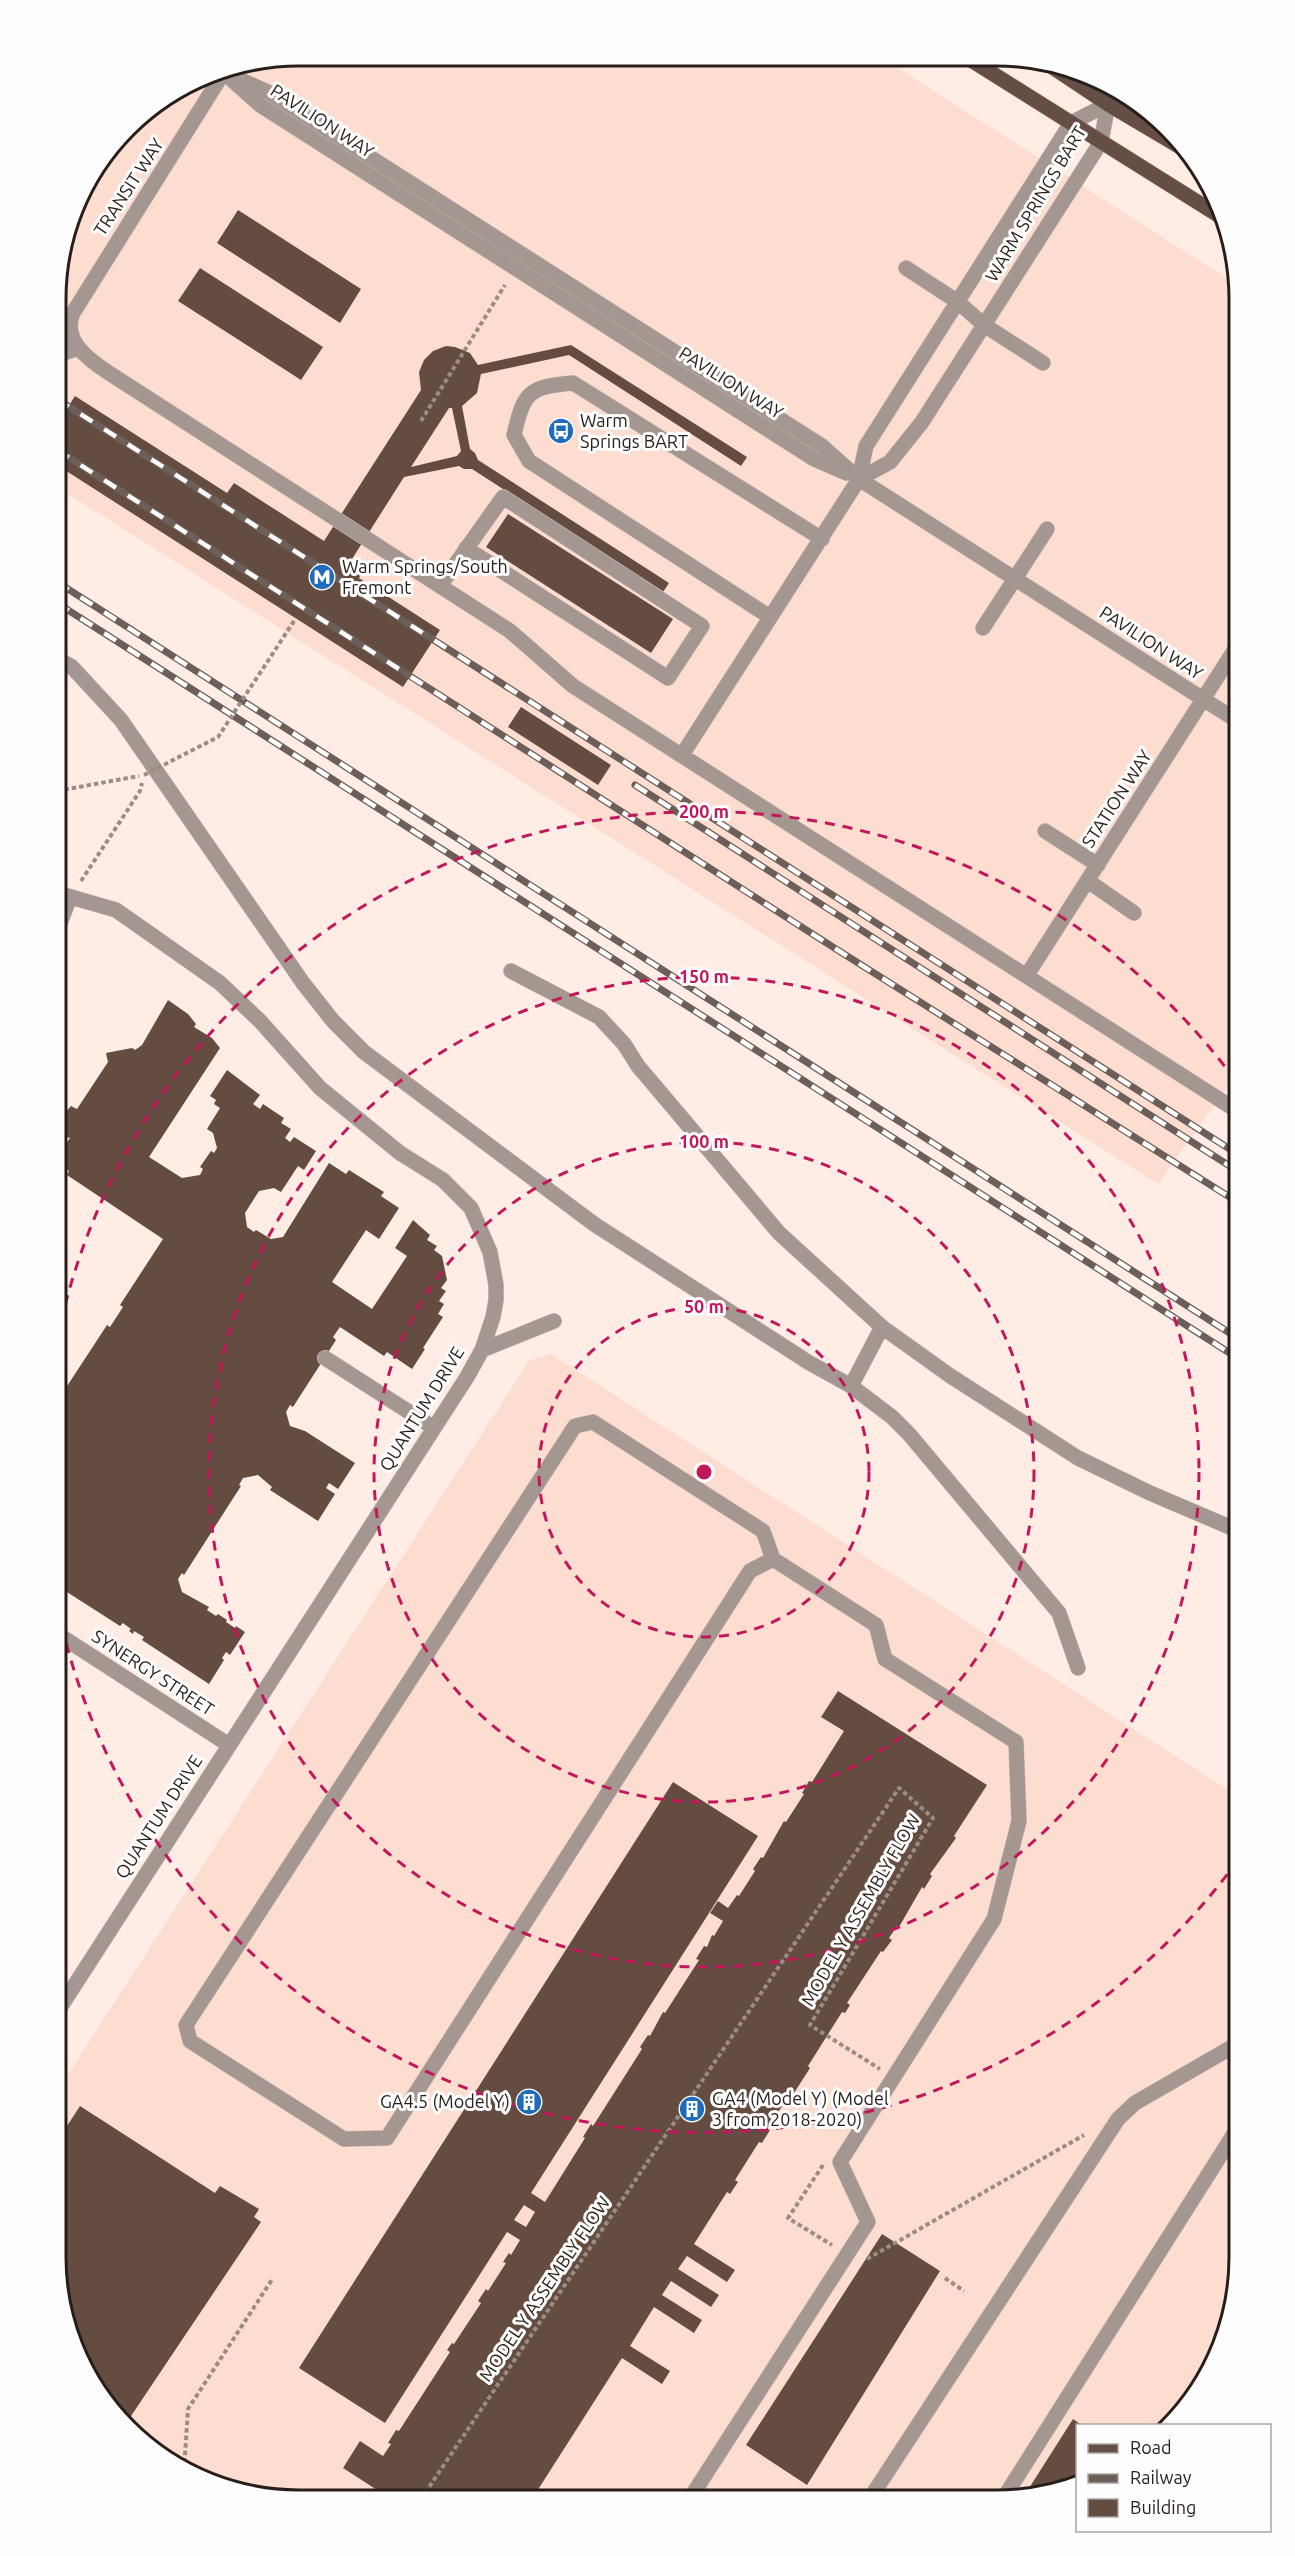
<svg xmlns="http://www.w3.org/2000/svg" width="1295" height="2556" viewBox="0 0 1295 2556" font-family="Ubuntu,sans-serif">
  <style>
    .built { fill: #fcddd0 }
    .building { fill: #654c41; fill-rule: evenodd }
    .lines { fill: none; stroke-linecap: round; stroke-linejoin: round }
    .minor-casing { stroke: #d8c7bf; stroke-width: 16 }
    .major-casing { stroke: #d8c7bf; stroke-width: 16 }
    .path { stroke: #9b8c86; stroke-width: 4; stroke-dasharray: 4.5 3; stroke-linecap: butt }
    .minor { stroke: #a49791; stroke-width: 15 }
    .major { stroke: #644e45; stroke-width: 15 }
    .rail-casing { stroke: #6c5f59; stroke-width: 7 }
    .rail { stroke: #fdfdfd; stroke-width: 4.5; stroke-dasharray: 14; stroke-linecap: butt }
    .path-bridge { stroke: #9b8c86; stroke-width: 4; stroke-dasharray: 4.5 3; stroke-linecap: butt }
    .ring { fill: none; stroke: #c2185b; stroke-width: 3; stroke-dasharray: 10 8 }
    .labels { text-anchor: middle; stroke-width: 6; stroke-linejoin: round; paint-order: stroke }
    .street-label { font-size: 18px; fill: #281e19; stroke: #fdfdfd }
    .poi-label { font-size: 18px; fill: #281e19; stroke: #fdfdfd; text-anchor: start }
    .rim { fill: none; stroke: #281e19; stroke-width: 3 }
    .centre { fill: #c2185b; stroke: #fdfdfd; stroke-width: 3 }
    .ring-label { font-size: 18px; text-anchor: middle; font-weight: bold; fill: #c2185b; stroke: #fdfdfd; stroke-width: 6; stroke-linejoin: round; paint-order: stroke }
  </style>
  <rect width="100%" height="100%" fill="#ffece4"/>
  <path class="built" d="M299,56L884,59L1237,285L1239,299V1073H1237L1158,1184L57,487L58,267L81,191L138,116L206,74Z
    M551,1354L1239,1797V2274L1221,2350L1189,2406L1168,2425L1078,2426L1077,2486L1074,2488L996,2500L267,2498L191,2476L139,2440L97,2393L68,2335L56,2257V2093L529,1361Z"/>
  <path class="building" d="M238,210L361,289L340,323L217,243Z
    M200,268L323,347L301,380L178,301Z
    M571,345L747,457L741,466L569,355L481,374L477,393L462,406L470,449L475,453L478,460L669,583L663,592L472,469H464L459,466L404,477L352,559L365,568L359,578L440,630L403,687L57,465V424L75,396L227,493L234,483L324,541L421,390L419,372L424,360L433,351L446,346L455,347L470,353L478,365ZM449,408H452L461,451L457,456L411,467Z
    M508,514L673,619L651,653L486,547Z
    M521,707L611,765L598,785L508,727Z
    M168,1000L188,1014L196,1024L194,1027L212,1038L220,1048L149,1157L182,1178L200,1175L203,1169L200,1167L211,1151L214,1153L217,1148L213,1133L207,1129L220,1108L214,1104L216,1100L210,1096L227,1070L260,1095L253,1104L260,1109L263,1104L284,1118L281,1123L291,1129L285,1138L290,1142L294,1137L316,1151L304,1170L298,1166L281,1192L274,1188L259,1191L245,1213L247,1227L254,1232L256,1230L271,1239L283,1237L329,1163L346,1174L349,1170L384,1192L381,1196L399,1208L379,1239L366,1230L332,1282L372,1309L407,1256L395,1248L413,1220L430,1235L427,1240L437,1246L434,1250L442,1256L447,1280L441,1288L446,1291L439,1301L444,1304L438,1314L443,1317L423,1348L425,1349L412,1369L387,1352L384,1356L340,1327L333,1337L336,1340L293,1407L290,1405L286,1412L290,1426L305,1431L355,1463L338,1489L329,1483L326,1488L335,1494L318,1521L270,1490L272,1487L258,1475L243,1478L239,1485L241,1486L184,1575L182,1573L178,1579L182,1592L209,1607L207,1610L216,1616L218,1614L227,1620L226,1622L235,1628L236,1626L245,1632L230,1655L226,1652L222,1658L224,1660L209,1684L142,1640L144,1637L134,1631L133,1634L129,1631L131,1629L123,1623L120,1626L56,1585V1403L107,1325L110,1327L123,1307L120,1305L163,1239L67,1175L69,1171L61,1165L66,1158L59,1154L70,1138L57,1134V1122L71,1106L77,1109L108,1062L106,1053L132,1048L135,1050L142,1045Z
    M838,1691L987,1785L954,1836L956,1838L930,1874L932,1876L924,1889L922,1887L899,1927L897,1926L889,1938L892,1940L883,1952L881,1951L847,2003L850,2005L845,2013L842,2012L808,2066L810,2068L794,2093L792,2091L767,2129L770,2130L762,2143L759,2142L735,2180L738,2182L730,2194L727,2192L694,2244L735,2270L727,2282L687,2256L678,2269L719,2295L711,2307L671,2281L662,2295L702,2320L694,2333L654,2307L630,2346L670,2371L662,2384L622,2358L532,2499H391L343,2468L360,2441L383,2456L391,2444L388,2443L396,2430L399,2431L450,2352L447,2350L452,2343L454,2344L481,2303L478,2301L486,2289L488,2291L506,2263L503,2262L509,2253L511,2255L520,2240L507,2232L385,2423L299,2368L673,1782L758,1836L531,2193L545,2202L585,2138L583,2137L591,2124L593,2126L642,2049L640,2047L648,2035L650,2036L663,2012L665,2013L699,1960L696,1959L704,1946L707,1947L712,1935L714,1936L723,1921L710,1913L718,1901L728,1908L737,1895L739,1896L755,1871L753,1869L761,1857L763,1858L784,1821L786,1822L804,1794L802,1793L809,1781L812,1782L844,1731L821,1717ZM524,2205L535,2212L526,2227L514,2220Z
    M80,2106L215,2193L220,2186L259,2209L254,2217L261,2222L125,2425L97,2393L68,2335L56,2257V2143Z
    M882,2234L940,2271L807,2485L746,2445Z
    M1073,2419L1083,2426H1077V2486L1024,2496Z"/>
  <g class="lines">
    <g class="minor-casing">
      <path id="minor" d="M225,70L73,313C61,340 89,360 109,373L510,631L573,686L1239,1112
        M225,73L268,92L822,446L859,479L1239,722
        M232,80L260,105L814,459L846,473
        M906,268L958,302L984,325L1043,363
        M57,355L79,348
        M859,479L890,462L922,422L1101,142L1108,104L1118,90
        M440,586L503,497L702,626L668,678L466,548
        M770,617L529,461L514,435C524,391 529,387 573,383L822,539
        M983,628L1047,529
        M57,658L72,667L121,720L303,983L333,1021L364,1052L594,1224L808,1362L851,1386L892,1417L909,1434L1059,1613L1078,1668
        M682,755L859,479L866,446L1071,123L1108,104
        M1045,831L1098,865
        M1088,881L1134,913
        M57,931L70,897
        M511,971L599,1017L624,1044L638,1066L779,1233L882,1327L949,1375L1078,1458L1150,1493L1239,1531
        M1027,975L1239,643
        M482,1350L554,1321
        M325,1358L434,1428
        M851,1386L882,1327
        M56,1633L229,1745
        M56,2014L467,1377L482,1350L493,1317L496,1300V1285L490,1252L471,1208L443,1180L400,1153L320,1088L260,1021L220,983L116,910L57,893
        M1003,2499L1239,2126
        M689,2500L868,2222L840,2162L994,1919L1019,1821L1016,1742L885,1659L876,1625L773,1559L763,1531L593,1422L575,1426L186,2025L190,2041L344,2139L387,2138L750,1571L773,1559
        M869,2500L1118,2119L1135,2103L1239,2043"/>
    </g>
    <g class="major-casing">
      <path id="major" d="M971,60L1226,220
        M1042,60L1108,104L1189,152"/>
    </g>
    <path class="path" d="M421,421L505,285
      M57,791L139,776
      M81,881L140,791L142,783
      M823,2165L788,2218L832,2245
      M867,2259L1084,2135
      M945,2278L964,2291
      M184,2467L191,2468L193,2476
      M184,2470L188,2409L273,2278
      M421,2499L899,1788L933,1818L810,2025L880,2069"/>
    <use href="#minor" class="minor"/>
    <use href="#major" class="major"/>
    <g class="rail-casing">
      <path id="rail" d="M57,399L1239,1155
        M57,450L836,949L1239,1203
        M57,582L1239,1339
        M57,603L1239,1359
        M635,785L1239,1172"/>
    </g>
    <use href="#rail" class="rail"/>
    <path class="path-bridge" d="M144,775L218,737L296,618"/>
  </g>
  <g class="ring">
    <circle cx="704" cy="1472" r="165"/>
    <circle cx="704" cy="1472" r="330"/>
    <circle cx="704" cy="1472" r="495"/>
    <path d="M1238 1860A660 660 0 0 1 57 1604M57 1340A660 660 0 0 1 1238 1084"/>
  </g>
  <defs>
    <g id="bus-disc" transform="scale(1.35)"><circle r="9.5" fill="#1f6cbb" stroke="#fdfdfd"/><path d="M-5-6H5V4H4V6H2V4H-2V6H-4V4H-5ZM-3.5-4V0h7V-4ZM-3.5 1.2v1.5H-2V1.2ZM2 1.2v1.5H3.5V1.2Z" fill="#fff"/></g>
    <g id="metro-disc" transform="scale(1.35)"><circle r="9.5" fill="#1f6cbb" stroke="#fdfdfd"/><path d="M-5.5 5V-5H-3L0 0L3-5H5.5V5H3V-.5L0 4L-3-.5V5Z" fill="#fff"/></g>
    <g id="building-disc" transform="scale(1.35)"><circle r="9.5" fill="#1f6cbb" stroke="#fdfdfd"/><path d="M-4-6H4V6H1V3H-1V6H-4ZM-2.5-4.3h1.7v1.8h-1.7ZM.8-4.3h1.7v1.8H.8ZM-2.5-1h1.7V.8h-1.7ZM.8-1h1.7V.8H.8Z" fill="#fff"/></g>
  </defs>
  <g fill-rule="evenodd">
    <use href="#bus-disc" x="561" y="431"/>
    <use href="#metro-disc" x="322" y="577"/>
    <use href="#building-disc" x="529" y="2102"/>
    <use href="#building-disc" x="692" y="2109"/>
  </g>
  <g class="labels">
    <g class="street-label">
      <text transform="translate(322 121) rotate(33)" y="6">PAVILION WAY</text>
      <text transform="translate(129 187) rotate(-57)" y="6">TRANSIT WAY</text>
      <text transform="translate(1036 204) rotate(-59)" y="6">WARM SPRINGS BART</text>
      <text transform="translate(731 383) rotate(32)" y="6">PAVILION WAY</text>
      <text transform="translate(1151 643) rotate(33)" y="6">PAVILION WAY</text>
      <text transform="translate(1117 799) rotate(-57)" y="6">STATION WAY</text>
      <text transform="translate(422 1409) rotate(-58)" y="6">QUANTUM DRIVE</text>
      <text transform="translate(153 1673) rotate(33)" y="6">SYNERGY STREET</text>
      <text transform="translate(159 1817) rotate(-57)" y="6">QUANTUM DRIVE</text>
      <text transform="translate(861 1910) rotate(-60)" y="6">MODEL Y ASSEMBLY FLOW</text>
      <text transform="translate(545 2289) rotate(-56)" y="6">MODEL Y ASSEMBLY FLOW</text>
    </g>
    <g class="poi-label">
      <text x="580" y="427">Warm<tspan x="580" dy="21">Springs BART</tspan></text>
      <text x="342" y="573">Warm Springs/South<tspan x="342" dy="21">Fremont</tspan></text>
      <text x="712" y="2105">GA4 (Model Y) (Model<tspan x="712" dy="21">3 from 2018-2020)</tspan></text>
      <text x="510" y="2108" text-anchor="end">GA4.5 (Model Y)</text>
    </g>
  </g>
  <path d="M0 0H1295V2556H0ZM299 66H996A233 233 0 0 1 1229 299V2257A233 233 0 0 1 996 2490H299A233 233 0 0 1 66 2257V299A233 233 0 0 1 299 66Z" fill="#fdfdfd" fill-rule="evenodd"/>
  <path class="rim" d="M299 66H996A233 233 0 0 1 1229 299V2257A233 233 0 0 1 996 2490H299A233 233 0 0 1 66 2257V299A233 233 0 0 1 299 66Z"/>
  <circle cx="704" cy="1472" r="9" class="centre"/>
  <g class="ring-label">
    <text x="704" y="818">200 m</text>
    <text x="704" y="983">150 m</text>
    <text x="704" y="1148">100 m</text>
    <text x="704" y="1313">50 m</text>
  </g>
  <rect x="1076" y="2424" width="195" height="108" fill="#fdfdfd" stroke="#a8a4a2" stroke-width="1.5"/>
  <rect x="1088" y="2444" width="30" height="9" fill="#644e45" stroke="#a8a4a2" stroke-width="1.5"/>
  <text x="1130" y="2454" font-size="18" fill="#281e19">Road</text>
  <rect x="1088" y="2474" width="30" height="9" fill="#6c5f59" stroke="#a8a4a2" stroke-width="1.5"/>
  <text x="1130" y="2484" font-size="18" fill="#281e19">Railway</text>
  <rect x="1088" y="2499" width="30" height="18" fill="#654c41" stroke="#a8a4a2" stroke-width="1.5"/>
  <text x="1130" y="2514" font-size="18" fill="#281e19">Building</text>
</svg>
